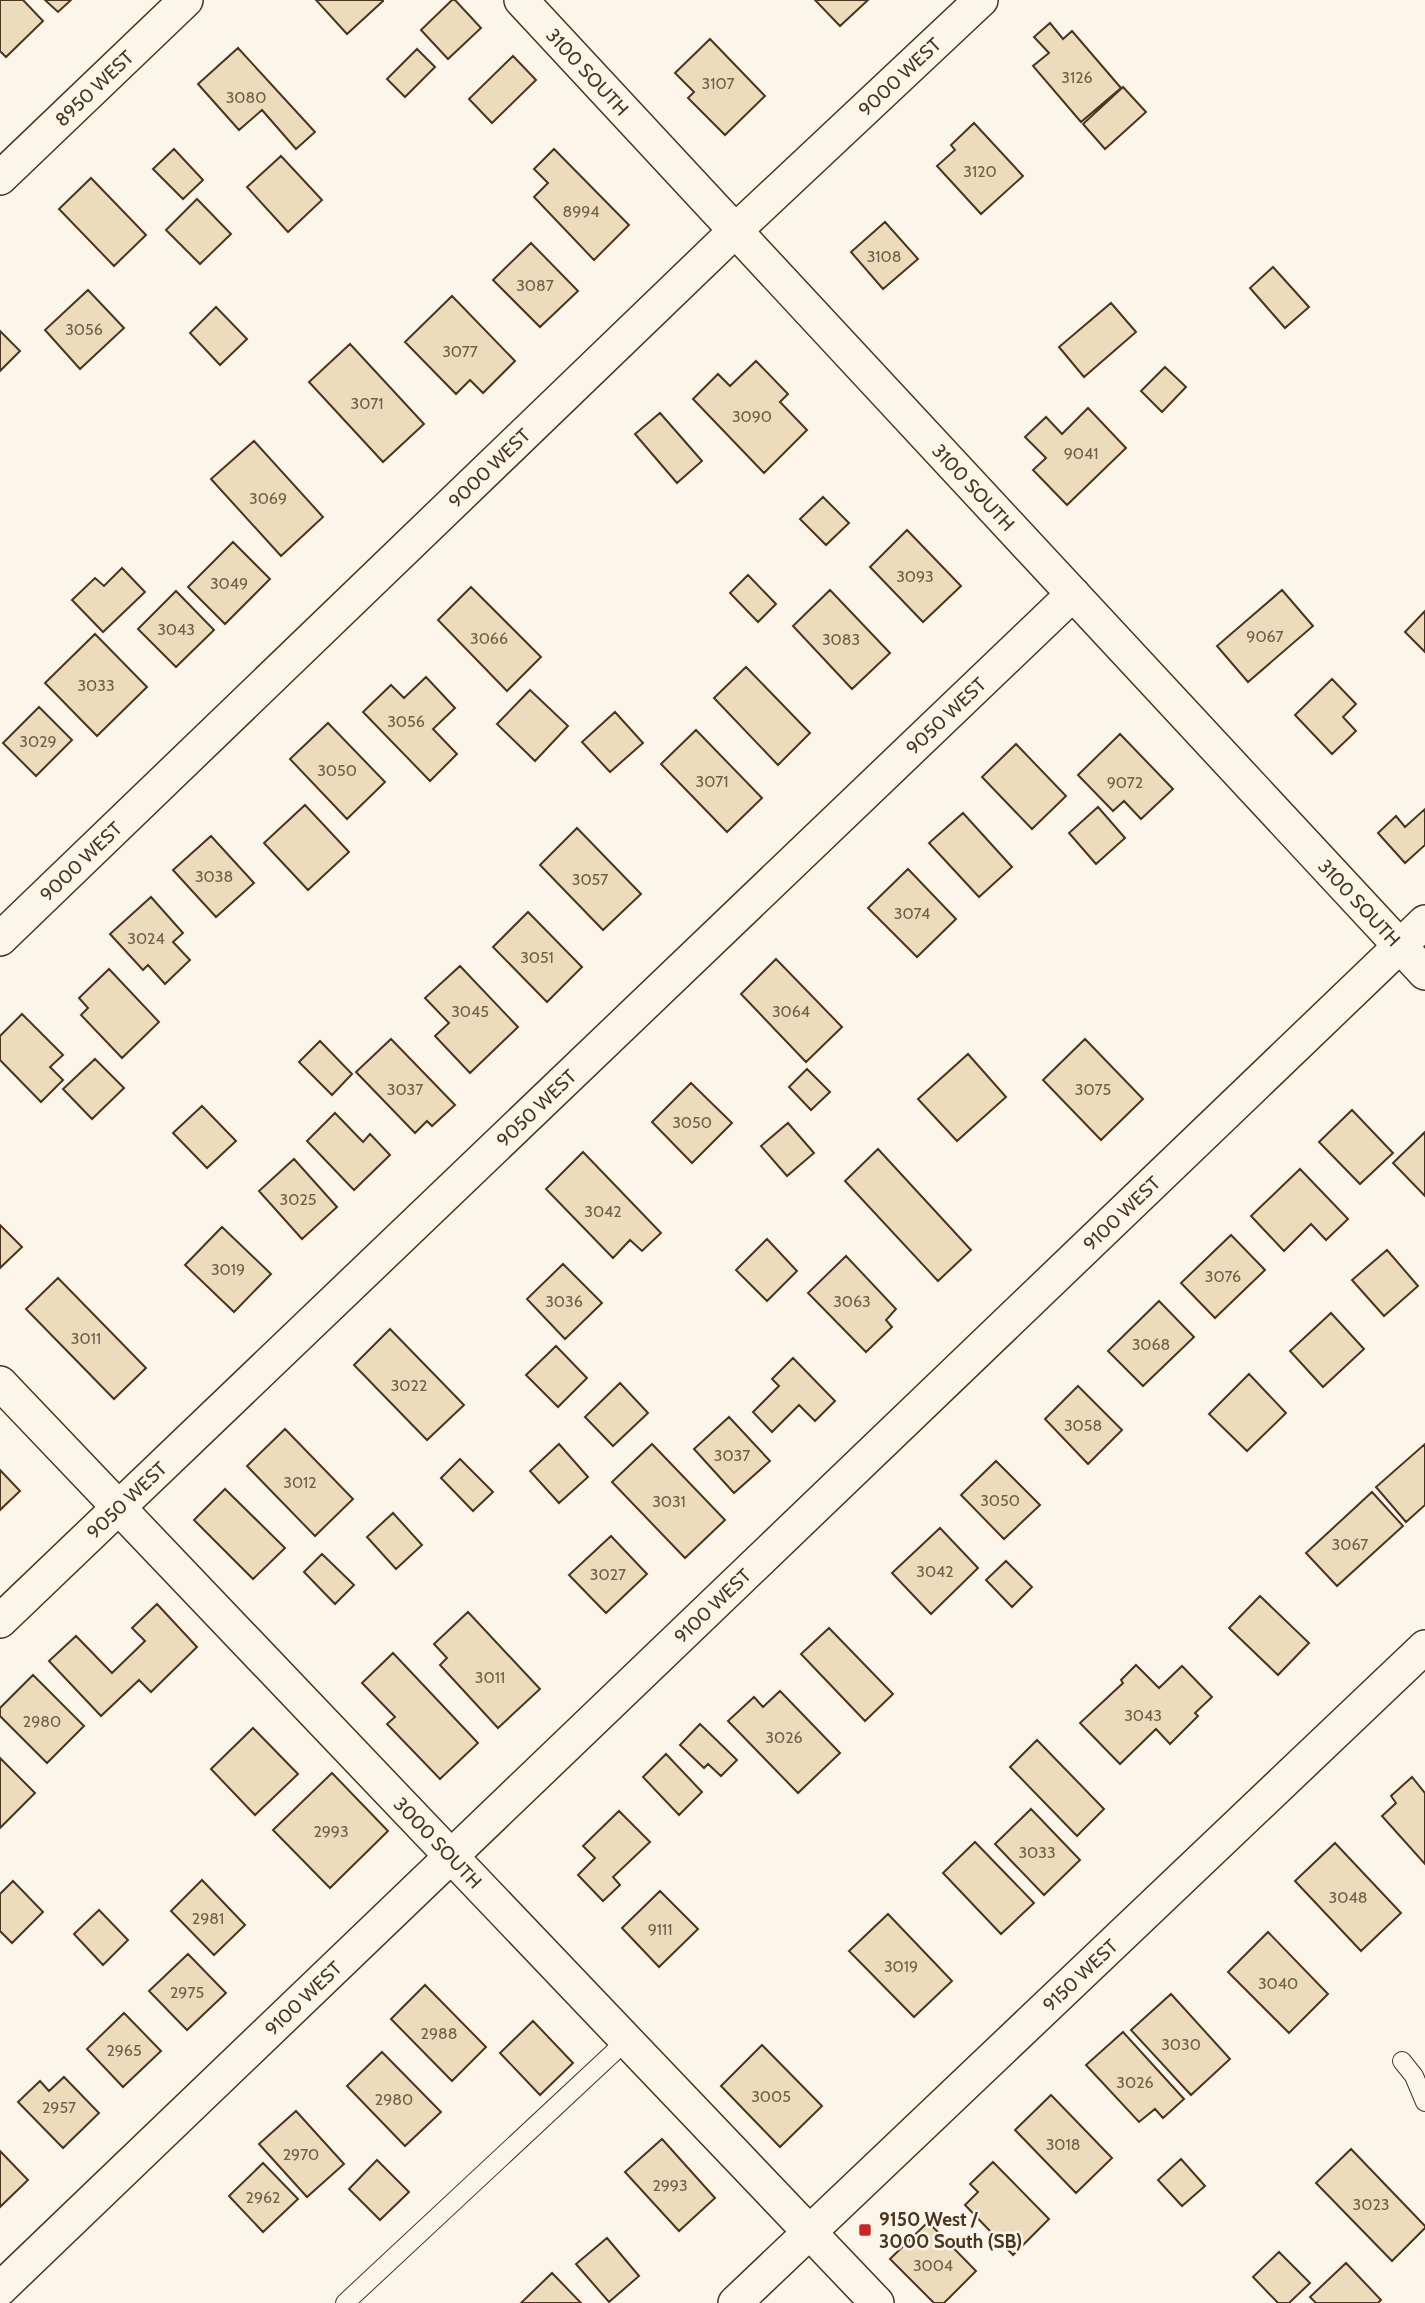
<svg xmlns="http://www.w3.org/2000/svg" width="1425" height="2303" viewBox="0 0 1425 2303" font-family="Cabin,sans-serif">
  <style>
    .building { fill: #ecdcbc; stroke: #4a3520; stroke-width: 2 }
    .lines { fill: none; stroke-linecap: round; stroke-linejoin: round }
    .service-casing { stroke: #4a3520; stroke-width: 20 }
    .minor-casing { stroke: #4a3520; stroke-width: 36 }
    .service { stroke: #fbf6e9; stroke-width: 18 }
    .minor { stroke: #fbf6e9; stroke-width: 33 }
    .poi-dot { fill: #c62828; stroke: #fbf6e9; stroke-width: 2.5 }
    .labels { text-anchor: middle; stroke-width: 5; stroke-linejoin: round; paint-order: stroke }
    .number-label { font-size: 16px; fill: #725f47 }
    .street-label { font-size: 19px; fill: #4a3520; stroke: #fbf6e9 }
    .poi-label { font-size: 19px; font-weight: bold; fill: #4a3520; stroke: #fbf6e9; text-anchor: start }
  </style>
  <rect width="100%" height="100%" fill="#fbf6e9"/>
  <path class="building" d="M0,0H23L43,21L6,57L0,51Z
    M45,0H71L58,12Z
    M316,0H383V1L347,34Z
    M452,0H455L481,28L448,59L421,30Z
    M815,0H868L840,26Z
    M1050,23L1063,39L1072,31L1121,88L1081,122L1033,66L1049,53L1034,37Z
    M710,39L765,96L725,135L688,98L694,92L675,73Z
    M238,48L315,132L296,149L262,110L239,130L198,84Z
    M417,49L435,67L405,97L387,79Z
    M513,56L536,80L492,123L469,99Z
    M1123,87L1146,112L1105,149L1083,124Z
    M974,123L1023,176L981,214L937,166L955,150L951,145Z
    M174,149L203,180L183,199L153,169Z
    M554,149L629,225L594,260L534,197L548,183L534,169Z
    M281,156L322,200L288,232L247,187Z
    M91,178L146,235L114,266L59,209Z
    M197,199L231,234L200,264L166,230Z
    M885,222L918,259L883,289L851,252Z
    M531,243L578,291L540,327L493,280Z
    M1273,267L1309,307L1285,328L1250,288Z
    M88,290L124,328L80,369L45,330Z
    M452,296L515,361L483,393L470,380L456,394L405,342Z
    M1111,303L1136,332L1084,377L1059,347Z
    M216,307L247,339L220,365L190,333Z
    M0,331L20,351L0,371Z
    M350,344L424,424L383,462L309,382Z
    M756,361L788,394L780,402L807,430L764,473L693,399L718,374L730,386Z
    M1165,367L1186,387L1162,412L1141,391Z
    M1088,408L1126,448L1067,505L1033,470L1046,458L1025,437L1046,417L1062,434Z
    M660,413L702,461L677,483L635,434Z
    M254,441L323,517L281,556L211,479Z
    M823,497L849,523L826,545L800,519Z
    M907,530L961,586L923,622L870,567Z
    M233,542L270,579L225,624L188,587Z
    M122,568L145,592L103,632L72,600L95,578L104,586Z
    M748,575L776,604L758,622L730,593Z
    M471,587L541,657L507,691L438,620Z
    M830,590L890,653L852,689L793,626Z
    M1282,590L1313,626L1248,682L1217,646Z
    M176,591L214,630L176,667L138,629Z
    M1425,611V652L1405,632Z
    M95,634L147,687L97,736L45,683Z
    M746,667L810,733L778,765L714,698Z
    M426,677L455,708L433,729L457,754L430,781L363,712L391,685L404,698Z
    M1332,679L1356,704L1343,717L1356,731L1332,754L1295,715Z
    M530,690L568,726L535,761L497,724Z
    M39,707L72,740L36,776L3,743Z
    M615,712L643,743L610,772L582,742Z
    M328,723L385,782L347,819L290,759Z
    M696,730L762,798L727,832L661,764Z
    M1120,734L1173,789L1141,819L1124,801L1113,811L1078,775Z
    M1016,744L1066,796L1032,829L982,777Z
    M305,805L349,852L308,890L264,843Z
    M1098,807L1125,838L1096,864L1069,833Z
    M1425,809V845L1405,863L1378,833L1396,816L1405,827Z
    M963,813L1012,867L979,897L929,843Z
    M577,828L641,894L603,930L540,865Z
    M211,836L254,883L216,917L173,870Z
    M908,869L956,919L917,957L868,908Z
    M151,897L183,933L173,942L190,960L165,984L148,965L143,970L110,934Z
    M528,912L582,967L547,1002L493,947Z
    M776,959L842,1027L806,1062L741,994Z
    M460,966L518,1027L470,1073L435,1036L449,1023L425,998Z
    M109,969L159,1022L122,1058L81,1015L88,1008L79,998Z
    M22,1014L63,1055L50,1067L63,1080L41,1102L0,1060V1036Z
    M391,1039L455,1105L432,1126L427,1121L415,1133L356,1072Z
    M1085,1039L1143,1099L1101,1140L1043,1080Z
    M320,1041L352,1074L332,1095L299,1062Z
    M968,1054L1006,1097L957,1141L918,1099Z
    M95,1059L124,1088L92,1119L63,1089Z
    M807,1069L830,1092L811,1110L789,1087Z
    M691,1083L732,1123L692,1163L652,1122Z
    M202,1106L236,1141L207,1168L173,1133Z
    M1352,1110L1393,1153L1360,1184L1319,1142Z
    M335,1113L363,1142L370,1134L390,1155L354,1190L307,1141Z
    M788,1123L814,1153L787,1176L761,1146Z
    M1425,1132V1196L1393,1163Z
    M878,1149L971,1250L938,1281L845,1181Z
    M583,1152L661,1233L642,1251L630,1240L613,1258L546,1189Z
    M294,1159L337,1207L302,1239L259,1191Z
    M1300,1169L1348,1219L1326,1240L1311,1224L1284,1251L1251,1216Z
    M0,1225L22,1247L0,1268Z
    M222,1227L271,1274L234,1312L185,1265Z
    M1231,1235L1265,1270L1215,1318L1181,1283Z
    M767,1239L797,1271L767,1301L736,1270Z
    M1387,1250L1418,1286L1384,1316L1352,1280Z
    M846,1256L896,1309L886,1320L892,1327L866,1352L808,1293Z
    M563,1264L602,1303L565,1339L527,1299Z
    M58,1278L146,1368L114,1399L26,1309Z
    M1159,1301L1194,1337L1143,1386L1108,1351Z
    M1331,1313L1364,1349L1323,1387L1290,1351Z
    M390,1329L464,1405L427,1440L354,1365Z
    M556,1346L587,1378L558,1407L526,1375Z
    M793,1358L835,1401L815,1421L799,1405L772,1432L753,1412L779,1386L772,1379Z
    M1249,1374L1286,1413L1247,1451L1209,1414Z
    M620,1383L648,1413L613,1446L585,1417Z
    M1078,1386L1122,1430L1088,1464L1045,1419Z
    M729,1417L770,1461L734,1493L694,1449Z
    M285,1429L353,1499L315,1536L247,1466Z
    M559,1444L588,1477L559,1503L530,1471Z
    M652,1444L725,1520L685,1558L612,1482Z
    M1425,1444V1505L1406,1522L1376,1487Z
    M460,1459L493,1492L473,1511L441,1478Z
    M996,1461L1040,1505L1004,1539L961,1495Z
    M0,1470L20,1491L0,1510Z
    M225,1489L285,1548L253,1579L194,1520Z
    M1372,1492L1403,1526L1337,1586L1306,1553Z
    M393,1513L422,1545L396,1569L367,1537Z
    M940,1528L978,1568L931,1614L892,1573Z
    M611,1536L647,1574L606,1613L569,1575Z
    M322,1554L354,1585L335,1604L304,1572Z
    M1006,1561L1032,1587L1012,1607L986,1580Z
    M1260,1596L1309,1643L1278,1675L1229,1628Z
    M157,1604L197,1647L151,1692L139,1680L101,1716L49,1661L76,1636L112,1673L145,1641L132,1628Z
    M468,1612L540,1689L498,1728L440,1665L447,1658L434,1644Z
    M829,1628L893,1694L865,1721L801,1654Z
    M393,1653L478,1743L440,1779L387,1724L395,1717L362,1683Z
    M1136,1665L1159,1688L1182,1666L1212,1697L1195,1713L1198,1716L1170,1744L1156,1729L1120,1764L1080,1723L1123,1683L1121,1680Z
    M33,1675L84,1726L47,1763L0,1716V1708Z
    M780,1691L840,1753L798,1793L728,1721L754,1697L763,1707Z
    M700,1724L737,1760L721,1776L708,1764L704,1768L680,1745Z
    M253,1728L298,1774L255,1815L211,1769Z
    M1037,1740L1104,1809L1077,1836L1010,1767Z
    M666,1754L702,1792L679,1815L643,1777Z
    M0,1758L35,1793L0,1828Z
    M332,1773L388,1831L330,1888L273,1830Z
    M1412,1777L1425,1793V1864L1382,1816L1396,1803L1391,1796Z
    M1031,1809L1080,1860L1044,1895L995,1844Z
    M619,1811L650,1842L613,1877L620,1885L603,1901L578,1875L595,1858L583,1846Z
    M975,1842L1034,1903L1001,1934L943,1873Z
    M1335,1843L1401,1913L1361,1951L1295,1881Z
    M202,1880L245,1925L214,1955L171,1911Z
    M13,1881L43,1912L12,1943L0,1931V1894Z
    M660,1891L698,1929L659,1967L622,1928Z
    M99,1910L128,1940L103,1965L74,1934Z
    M888,1914L952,1981L914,2017L849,1951Z
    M1268,1932L1328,1994L1289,2033L1228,1972Z
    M188,1954L226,1993L187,2030L149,1991Z
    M425,1985L486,2047L452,2081L391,2019Z
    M1171,1994L1230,2059L1191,2095L1131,2030Z
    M124,2013L161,2051L123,2087L87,2049Z
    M533,2021L573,2063L540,2095L500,2053Z
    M1123,2032L1184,2099L1163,2118L1155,2109L1139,2122L1086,2065Z
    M762,2045L822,2106L780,2147L721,2086Z
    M382,2052L441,2112L405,2146L347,2086Z
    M64,2077L99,2113L63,2148L18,2102L40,2081L49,2091Z
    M1051,2095L1112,2158L1076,2193L1015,2130Z
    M296,2111L344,2164L307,2197L259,2144Z
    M662,2139L715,2198L679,2231L625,2172Z
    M1351,2149L1425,2226V2228L1392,2261L1316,2183Z
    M0,2151L28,2180L0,2207Z
    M1181,2159L1205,2186L1182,2206L1158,2180Z
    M377,2160L409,2192L380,2220L349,2189Z
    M993,2162L1049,2219L1013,2255L965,2205L978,2192L970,2184Z
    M263,2163L298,2199L263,2232L229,2196Z
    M928,2222L976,2271L944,2303H934L890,2259Z
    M607,2238L639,2276L609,2302L576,2264Z
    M1279,2252L1310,2283L1289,2303H1278L1253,2277Z
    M1346,2263L1381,2300L1378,2303H1316L1310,2297Z
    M552,2273L581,2303H521Z"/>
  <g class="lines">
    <g class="service-casing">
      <path id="service" d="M1402,2061L1414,2076L1425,2102
        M345,2303L627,2040"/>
    </g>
    <g class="minor-casing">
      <g id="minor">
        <path id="s1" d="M521,0L1425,973"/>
        <path id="s2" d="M0,178L186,0"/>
        <path id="s3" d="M0,939L736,230L981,0"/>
        <path id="s4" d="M0,1383L877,2303"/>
        <path id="s5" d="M0,1621L1073,594"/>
        <path id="s6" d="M0,2289L1425,922"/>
        <path id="s7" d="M735,2303L1425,1647"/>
      </g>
    </g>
    <use href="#service" class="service"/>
    <use href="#minor" class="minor"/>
  </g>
  <rect class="poi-dot" x="858" y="2223" width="14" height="14" rx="3.5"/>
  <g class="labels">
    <g class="number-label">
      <text x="1077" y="83">3126</text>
      <text x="718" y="89">3107</text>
      <text x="246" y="103">3080</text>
      <text x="980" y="177">3120</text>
      <text x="581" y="217">8994</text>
      <text x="884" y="262">3108</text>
      <text x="535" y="291">3087</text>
      <text x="84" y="335">3056</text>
      <text x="460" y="357">3077</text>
      <text x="367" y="409">3071</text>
      <text x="752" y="422">3090</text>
      <text x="1081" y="459">9041</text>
      <text x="268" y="504">3069</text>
      <text x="915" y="582">3093</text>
      <text x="229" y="589">3049</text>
      <text x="176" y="635">3043</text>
      <text x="1265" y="642">9067</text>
      <text x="489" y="644">3066</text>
      <text x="841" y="645">3083</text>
      <text x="96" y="691">3033</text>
      <text x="406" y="727">3056</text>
      <text x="38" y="747">3029</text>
      <text x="337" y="776">3050</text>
      <text x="712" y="787">3071</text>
      <text x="1125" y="788">9072</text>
      <text x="214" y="882">3038</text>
      <text x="590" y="885">3057</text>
      <text x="912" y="919">3074</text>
      <text x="146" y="944">3024</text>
      <text x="537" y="963">3051</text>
      <text x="470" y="1017">3045</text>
      <text x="791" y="1017">3064</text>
      <text x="405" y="1095">3037</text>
      <text x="1093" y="1095">3075</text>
      <text x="692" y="1128">3050</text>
      <text x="298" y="1205">3025</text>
      <text x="603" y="1217">3042</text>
      <text x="228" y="1275">3019</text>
      <text x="1223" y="1282">3076</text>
      <text x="564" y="1307">3036</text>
      <text x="852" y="1307">3063</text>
      <text x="86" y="1344">3011</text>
      <text x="1151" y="1350">3068</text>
      <text x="409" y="1391">3022</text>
      <text x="1083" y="1431">3058</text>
      <text x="732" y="1461">3037</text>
      <text x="300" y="1488">3012</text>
      <text x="1000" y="1506">3050</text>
      <text x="669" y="1507">3031</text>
      <text x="1350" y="1550">3067</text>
      <text x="935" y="1577">3042</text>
      <text x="608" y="1580">3027</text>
      <text x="490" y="1683">3011</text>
      <text x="1143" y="1721">3043</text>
      <text x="42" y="1727">2980</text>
      <text x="784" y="1743">3026</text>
      <text x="331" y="1837">2993</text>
      <text x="1037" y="1858">3033</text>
      <text x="1348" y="1903">3048</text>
      <text x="208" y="1924">2981</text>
      <text x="660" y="1935">9111</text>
      <text x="901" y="1972">3019</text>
      <text x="1278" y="1989">3040</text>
      <text x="187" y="1998">2975</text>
      <text x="439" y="2039">2988</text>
      <text x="1181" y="2050">3030</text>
      <text x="124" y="2056">2965</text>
      <text x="1135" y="2088">3026</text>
      <text x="771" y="2102">3005</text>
      <text x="394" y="2105">2980</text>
      <text x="59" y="2113">2957</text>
      <text x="1063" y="2150">3018</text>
      <text x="301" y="2160">2970</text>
      <text x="670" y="2191">2993</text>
      <text x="263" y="2203">2962</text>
      <text x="1371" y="2210">3023</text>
      <text x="933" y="2271">3004</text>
    </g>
    <g class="street-label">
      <text dy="7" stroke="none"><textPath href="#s1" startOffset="98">3100 SOUTH</textPath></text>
      <text dy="7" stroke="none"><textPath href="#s3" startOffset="1246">9000 WEST</textPath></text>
      <text dy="7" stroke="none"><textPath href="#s2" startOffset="130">8950 WEST</textPath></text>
      <text dy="7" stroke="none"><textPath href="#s3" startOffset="679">9000 WEST</textPath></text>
      <text dy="7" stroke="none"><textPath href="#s1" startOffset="665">3100 SOUTH</textPath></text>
      <text dy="7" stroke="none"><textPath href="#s5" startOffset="1309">9050 WEST</textPath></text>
      <text dy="7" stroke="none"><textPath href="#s3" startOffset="112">9000 WEST</textPath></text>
      <text dy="7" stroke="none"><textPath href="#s1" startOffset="1232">3100 SOUTH</textPath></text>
      <text dy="7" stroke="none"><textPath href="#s5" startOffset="742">9050 WEST</textPath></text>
      <text dy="7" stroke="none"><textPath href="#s6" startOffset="1554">9100 WEST</textPath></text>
      <text dy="7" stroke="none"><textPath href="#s5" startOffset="175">9050 WEST</textPath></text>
      <text dy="7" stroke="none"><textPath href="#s6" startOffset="987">9100 WEST</textPath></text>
      <text dy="7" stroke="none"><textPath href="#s4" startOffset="635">3000 SOUTH</textPath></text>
      <text dy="7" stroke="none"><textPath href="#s7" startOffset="476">9150 WEST</textPath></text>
      <text dy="7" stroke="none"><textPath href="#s6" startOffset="420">9100 WEST</textPath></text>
    </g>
    <g class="poi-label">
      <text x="879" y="2226">9150 West /<tspan x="879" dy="22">3000 South (SB)</tspan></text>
    </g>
  </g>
</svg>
